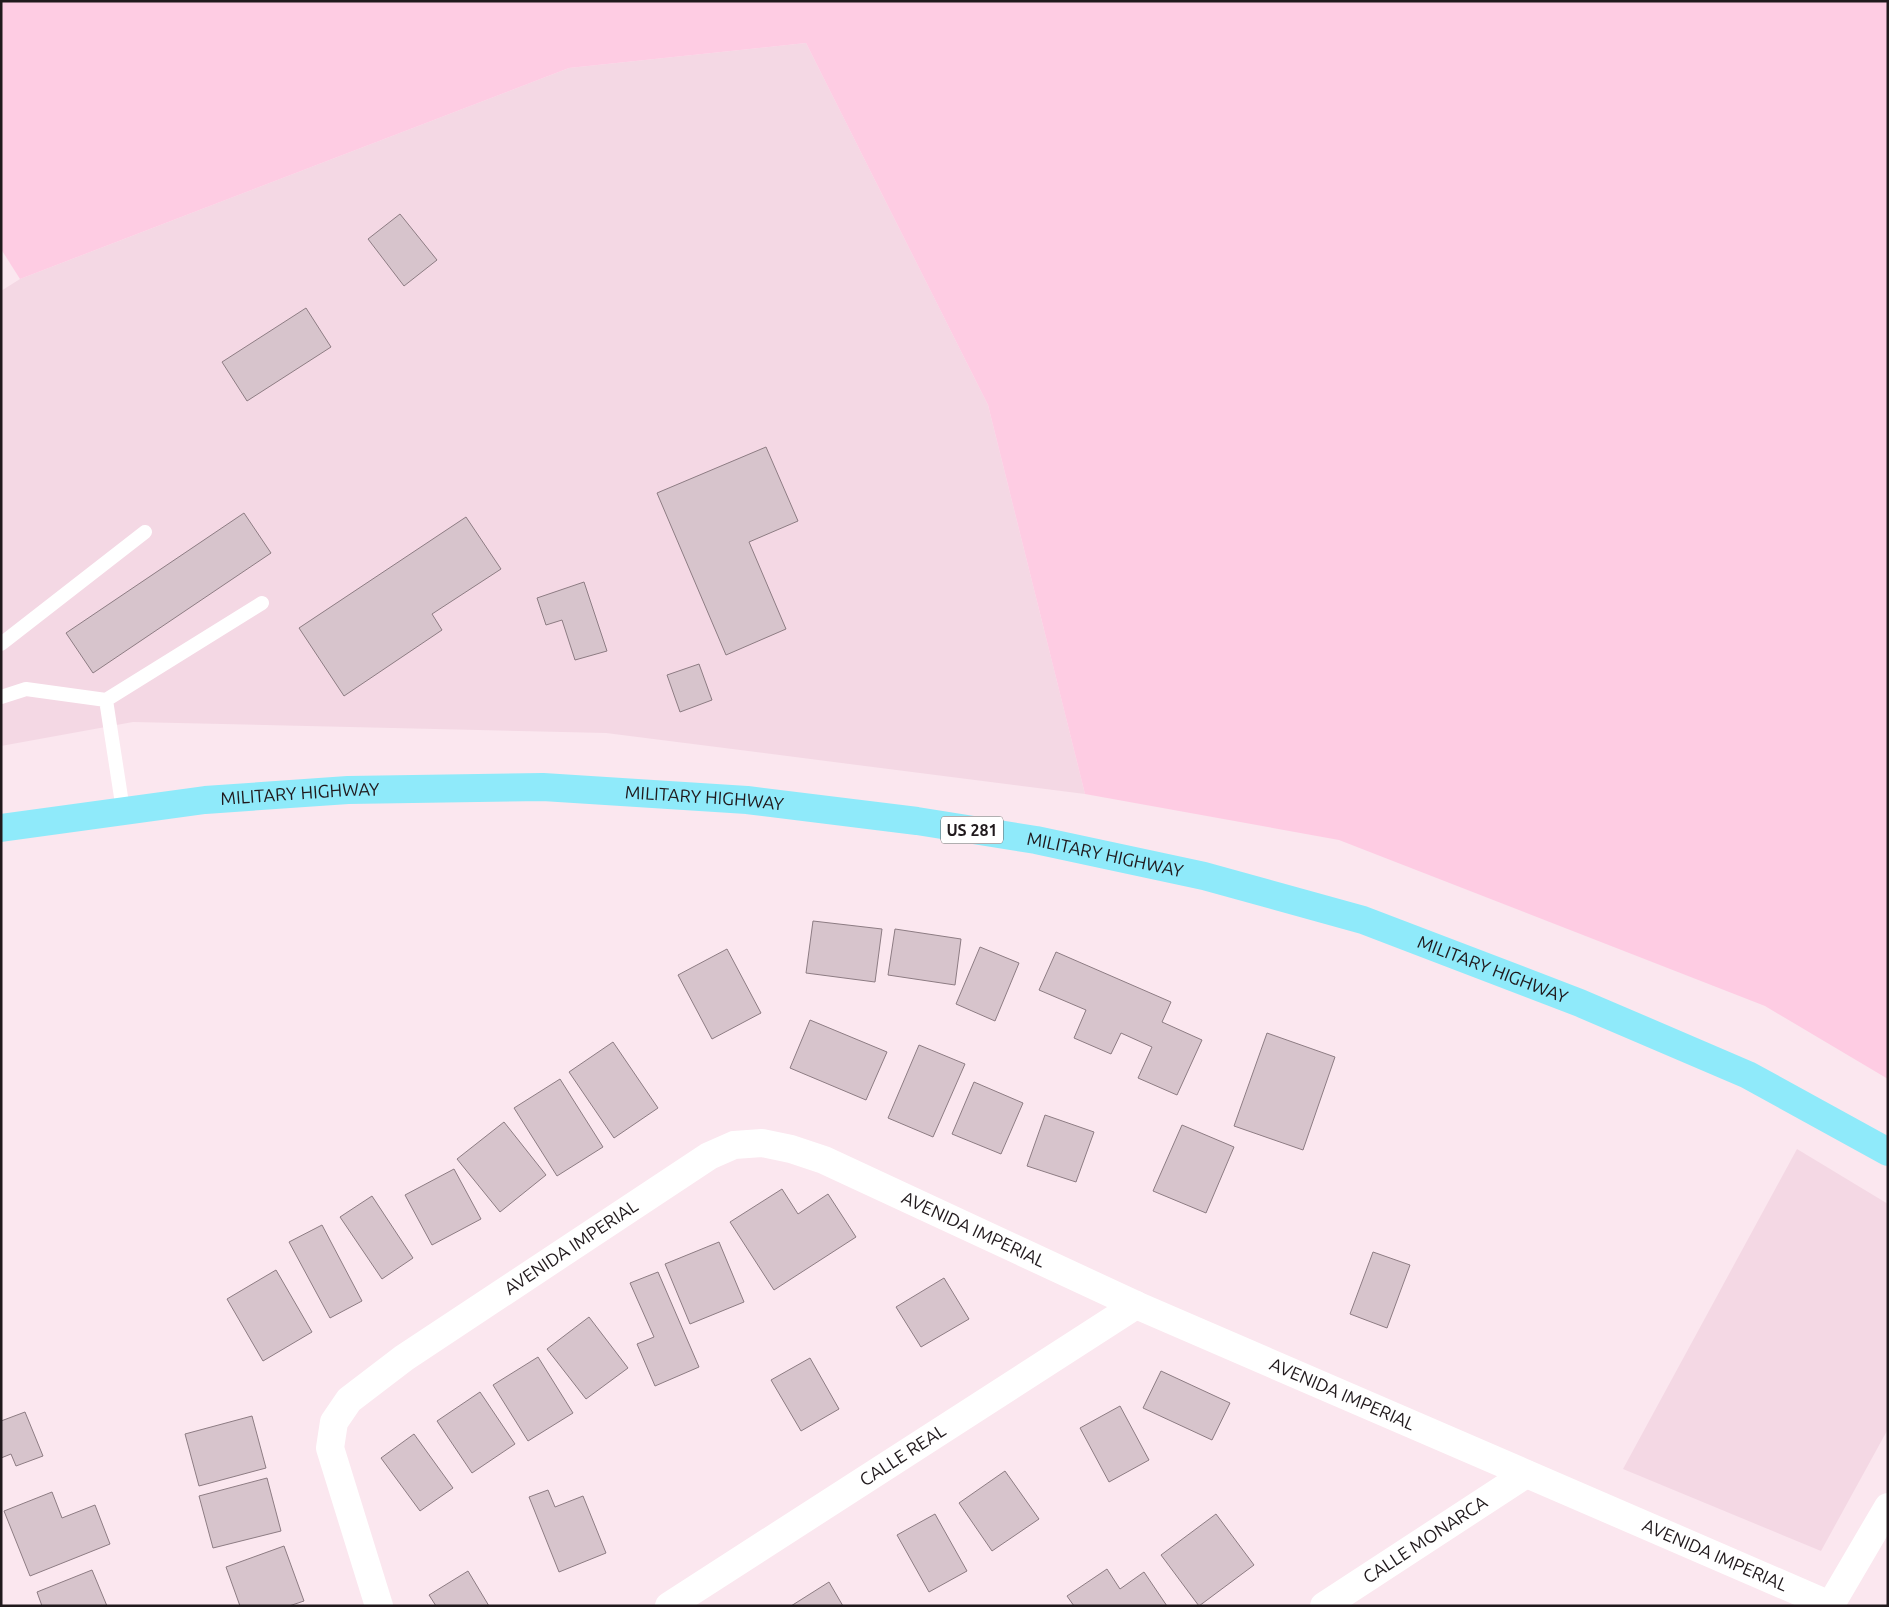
<svg xmlns="http://www.w3.org/2000/svg" width="1889" height="1607" viewBox="0 0 1889 1607" font-family="Ubuntu,sans-serif">
  <style>
    .built { fill: #f4d8e4 }
    .green { fill: #fecce3 }
    .building { fill: #d7c4cc; stroke: #8d7c83 }
    .lines { fill: none; stroke-linecap: round; stroke-linejoin: round }
    .service { stroke: #fff; stroke-width: 14 }
    .minor { stroke: #fff; stroke-width: 28 }
    .primary { stroke: #8feafa; stroke-width: 28 }
    .labels { text-anchor: middle; stroke-width: 4.5; stroke-linejoin: round; paint-order: stroke }
    .shield { fill: #fff; stroke: #635e60; stroke-width: 1 }
    .shield-label { font-size: 16px; font-weight: bold; fill: #20191c }
    .street-label { font-size: 18px; fill: #20191c; stroke: #fff }
  </style>
  <rect width="100%" height="100%" fill="#fbe7ef"/>
  <path class="built" d="M806,43L988,405L1085,794L606,733L133,722L1,746V291L20,279L569,68Z
    M1797,1149L1888,1204V1429L1821,1551L1623,1469Z"/>
  <path class="green" d="M1,1H1888V1079L1765,1006L1339,840L1085,794L988,405L806,43L569,68L20,279L1,249Z"/>
  <path class="building" d="M400,214L437,260L404,286L368,239Z
    M306,308L331,347L247,401L222,362Z
    M766,447L798,521L749,542L786,629L726,655L657,493Z
    M244,513L271,553L93,673L66,633Z
    M466,517L501,569L432,614L442,630L344,696L299,628Z
    M584,582L607,651L575,660L562,620L546,625L537,598Z
    M699,664L712,700L680,712L667,675Z
    M813,921L882,929L875,982L806,973Z
    M895,929L961,939L955,985L888,975Z
    M980,947L1019,963L995,1021L956,1004Z
    M727,949L761,1013L712,1039L678,975Z
    M1056,952L1171,1002L1162,1022L1202,1040L1177,1095L1138,1078L1152,1047L1121,1033L1111,1054L1074,1038L1086,1010L1039,990Z
    M810,1020L887,1052L866,1100L790,1068Z
    M1267,1033L1335,1057L1303,1150L1234,1126Z
    M613,1042L658,1108L614,1138L569,1072Z
    M919,1045L965,1064L933,1137L888,1118Z
    M560,1079L603,1147L557,1176L514,1108Z
    M974,1082L1023,1103L1001,1154L952,1134Z
    M1045,1115L1094,1132L1076,1182L1027,1166Z
    M504,1122L546,1175L500,1212L457,1159Z
    M1182,1125L1234,1147L1206,1213L1153,1191Z
    M454,1169L481,1219L432,1245L405,1195Z
    M782,1189L798,1214L828,1194L856,1237L774,1290L730,1222Z
    M372,1196L413,1258L382,1279L340,1217Z
    M322,1225L362,1301L330,1318L289,1242Z
    M719,1242L744,1302L690,1324L665,1264Z
    M1373,1252L1410,1265L1387,1328L1350,1314Z
    M276,1270L312,1332L263,1361L227,1299Z
    M658,1272L699,1367L655,1386L637,1344L654,1337L630,1283Z
    M944,1278L969,1319L921,1347L896,1307Z
    M589,1317L628,1368L586,1399L547,1349Z
    M538,1357L573,1413L528,1441L493,1385Z
    M810,1358L839,1409L801,1431L771,1380Z
    M1161,1371L1230,1403L1212,1440L1143,1408Z
    M480,1392L515,1444L472,1473L437,1421Z
    M1120,1406L1149,1460L1109,1482L1080,1428Z
    M25,1412L43,1456L16,1466L11,1454L1,1458V1421Z
    M252,1416L266,1468L199,1486L185,1434Z
    M414,1434L453,1488L420,1511L381,1458Z
    M1005,1471L1039,1519L992,1551L959,1503Z
    M267,1478L281,1531L213,1548L199,1496Z
    M548,1490L555,1507L583,1496L606,1553L559,1572L529,1497Z
    M52,1492L62,1518L95,1505L110,1544L30,1576L4,1511Z
    M935,1514L967,1571L929,1592L897,1535Z
    M1216,1514L1254,1565L1199,1606L1161,1555Z
    M284,1546L304,1601L289,1606H240L226,1567Z
    M1107,1569L1120,1589L1144,1572L1167,1606H1074L1067,1596Z
    M92,1570L107,1606H42L37,1592Z
    M468,1571L489,1606H436L429,1595Z
    M829,1582L843,1606H791Z"/>
  <g class="lines">
    <path class="service" d="M1,644L145,532
      M1,697L26,689L106,700
      M123,810L106,700L262,603"/>
    <g class="minor">
      <path id="s1" d="M379,1606L330,1448L334,1422L349,1400L404,1358L709,1156L734,1145L762,1143L791,1149L824,1160L1136,1305L1830,1605"/>
      <path id="s2" d="M669,1606L1136,1305"/>
      <path id="s3" d="M1324,1606L1526,1474"/>
      <path d="M1830,1606L1888,1507"/>
    </g>
    <path class="primary" id="s4" d="M1,828L205,800L348,790L543,787L747,800L917,821L1036,840L1204,876L1363,920L1580,1003L1748,1075L1888,1152"/>
  </g>
  <g class="labels">
    <rect class="shield" x="941" y="816.5" width="62" height="27" rx="4"/>
    <g class="shield-label">
      <text x="972" y="836">US 281</text>
    </g>
    <g class="street-label">
      <text dy="6" stroke="none"><textPath href="#s4" startOffset="301">MILITARY HIGHWAY</textPath></text>
      <text dy="6" stroke="none"><textPath href="#s4" startOffset="706">MILITARY HIGHWAY</textPath></text>
      <text dy="6" stroke="none"><textPath href="#s4" startOffset="1111">MILITARY HIGHWAY</textPath></text>
      <text dy="6" stroke="none"><textPath href="#s4" startOffset="1516">MILITARY HIGHWAY</textPath></text>
      <text dy="6" stroke="none"><textPath href="#s1" startOffset="938">AVENIDA IMPERIAL</textPath></text>
      <text dy="6" stroke="none"><textPath href="#s1" startOffset="488">AVENIDA IMPERIAL</textPath></text>
      <text dy="6" stroke="none"><textPath href="#s1" startOffset="1342">AVENIDA IMPERIAL</textPath></text>
      <text dy="6" stroke="none"><textPath href="#s2" startOffset="278">CALLE REAL</textPath></text>
      <text dy="6" stroke="none"><textPath href="#s3" startOffset="121">CALLE MONARCA</textPath></text>
      <text dy="6" stroke="none"><textPath href="#s1" startOffset="1748">AVENIDA IMPERIAL</textPath></text>
    </g>
  </g>
  <rect width="1889" height="1607" fill="none" stroke="#20191c" stroke-width="5"/>
</svg>
